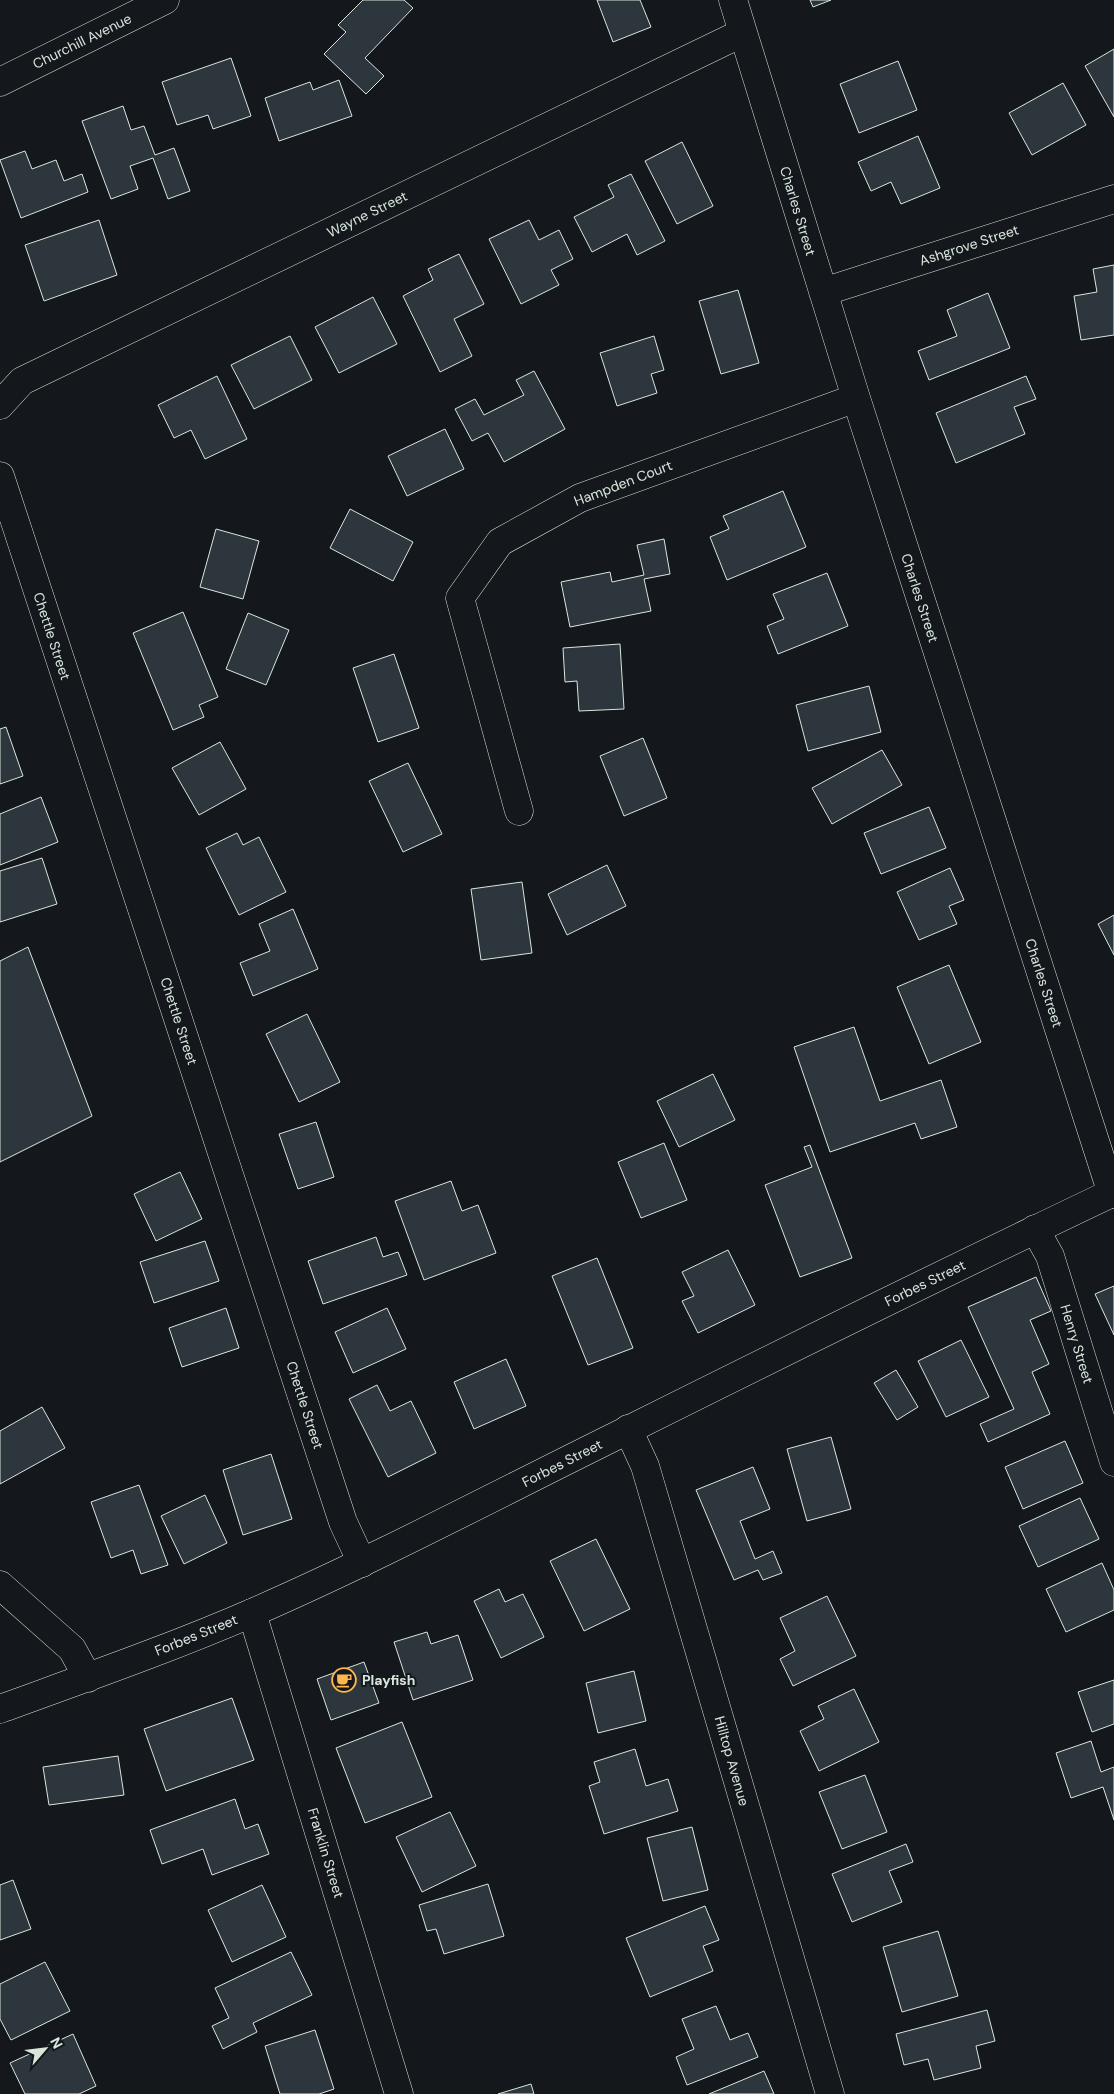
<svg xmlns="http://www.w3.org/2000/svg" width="1114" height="2094" viewBox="0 0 1114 2094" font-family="'DM Sans',sans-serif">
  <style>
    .building { fill: #2c363c; stroke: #d8e6dc }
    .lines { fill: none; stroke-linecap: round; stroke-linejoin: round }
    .minor-casing { stroke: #d8e6dc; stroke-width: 29 }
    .tertiary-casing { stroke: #d8e6dc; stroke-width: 29 }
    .minor { stroke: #14181c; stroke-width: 28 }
    .tertiary { stroke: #14181c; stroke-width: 28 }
    .labels { text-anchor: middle; stroke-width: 4; stroke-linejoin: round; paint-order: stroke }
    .street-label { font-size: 14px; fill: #d8e6dc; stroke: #14181c }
    .poi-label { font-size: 14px; font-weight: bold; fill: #d8e6dc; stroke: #14181c; text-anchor: start }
  </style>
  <rect width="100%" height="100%" fill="#14181c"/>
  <path class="building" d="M363,0H404L413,8L365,58L384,76L366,94L324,54L346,32L338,25Z
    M597,0H640L651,27L613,42Z
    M810,0H831L813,7Z
    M1114,49V117L1085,66Z
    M231,58L251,116L213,129L208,115L177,125L162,82Z
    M898,61L917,110L859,133L840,84Z
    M339,80L352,116L279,141L265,98L310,82L313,90Z
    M1063,83L1086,125L1032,155L1009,113Z
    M123,106L131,130L144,126L155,155L174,148L190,191L168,199L153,158L130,166L138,189L111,199L82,121Z
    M918,136L940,188L901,204L891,182L871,191L858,162Z
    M682,142L713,206L677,224L645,161Z
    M25,151L32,169L56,160L64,181L82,174L88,192L21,218L0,160Z
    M631,174L665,241L637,255L627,234L592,252L574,217L614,197L608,185Z
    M99,220L117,275L44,301L25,245Z
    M529,220L539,240L559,230L573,259L551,270L559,285L521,304L489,239Z
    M459,254L484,304L454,319L472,356L440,372L403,296L433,280L428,269Z
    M1114,265V335L1081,340L1074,296L1097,292L1093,269Z
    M738,290L759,363L721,374L699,301Z
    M988,293L1010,348L929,380L918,351L957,336L947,310Z
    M373,297L397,344L339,373L315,327Z
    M290,336L312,380L254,409L231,365Z
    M654,336L664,370L651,374L657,393L617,406L600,353Z
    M534,371L565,429L504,462L488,433L472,441L455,409L475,399L484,415L524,395L516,380Z
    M217,376L247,439L205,459L191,430L174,438L158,405Z
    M1026,376L1036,399L1014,407L1025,434L956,463L936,413Z
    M445,429L464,469L407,496L388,456Z
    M783,491L806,547L727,580L710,537L729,529L723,516Z
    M350,509L413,542L393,581L330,548Z
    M216,529L259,541L243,599L200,587Z
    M664,539L670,574L644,579L651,611L570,627L561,582L610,572L612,582L644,575L637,545Z
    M827,573L848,626L778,654L767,626L784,619L773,594Z
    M183,612L218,697L199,705L204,717L173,730L133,633Z
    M248,613L289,630L266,685L226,669Z
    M620,644L624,709L579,711L577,681L565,682L563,648Z
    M394,654L419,728L378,742L353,668Z
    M869,686L881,732L808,751L796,705Z
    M6,727L23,776L0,784V729Z
    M643,738L667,798L624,816L600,756Z
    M220,742L246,789L199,815L172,768Z
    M882,750L902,785L832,824L812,788Z
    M408,763L442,834L403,852L369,781Z
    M41,797L58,842L0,865V814Z
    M929,807L946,848L881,874L864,833Z
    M237,833L243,845L259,837L286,892L239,915L206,848Z
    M42,858L57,904L0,922V871Z
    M607,865L626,906L567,935L548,894Z
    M950,868L964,900L949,906L957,924L919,940L897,892Z
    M522,882L532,953L481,960L471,889Z
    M293,909L318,969L253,996L240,963L270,951L259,924Z
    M1114,915V955L1098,924Z
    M28,947L92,1116L0,1162V961Z
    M949,965L981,1042L929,1064L897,987Z
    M307,1014L340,1082L299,1102L266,1034Z
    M854,1027L880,1101L941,1080L957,1127L921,1139L915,1123L830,1152L794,1047Z
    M713,1074L735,1120L679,1147L657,1101Z
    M316,1122L334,1177L298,1189L279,1134Z
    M664,1143L687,1200L641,1218L618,1162Z
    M810,1145L852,1258L800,1277L765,1185L812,1167L804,1147Z
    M180,1172L202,1219L156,1241L134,1194Z
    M451,1181L462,1211L478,1205L496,1253L424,1280L395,1201Z
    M376,1237L383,1257L398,1252L407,1275L323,1304L308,1261Z
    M205,1241L219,1281L154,1303L140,1262Z
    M728,1250L755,1305L698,1333L682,1301L694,1296L682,1272Z
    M597,1258L633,1348L588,1365L552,1276Z
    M1036,1277L1051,1311L1030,1320L1049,1364L1032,1372L1050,1414L988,1442L980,1424L1014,1409L968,1307Z
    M1114,1286V1335L1095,1294Z
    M226,1308L239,1348L182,1367L169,1328Z
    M387,1308L406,1349L353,1373L335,1332Z
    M961,1340L989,1397L946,1417L918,1361Z
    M506,1359L526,1406L474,1429L454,1382Z
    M896,1370L918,1407L897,1420L874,1383Z
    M377,1385L390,1411L411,1401L436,1453L388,1477L349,1399Z
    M42,1407L65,1448L0,1484V1431Z
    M831,1437L851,1509L807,1521L787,1449Z
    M1065,1441L1083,1483L1023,1509L1005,1467Z
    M271,1454L292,1519L243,1535L223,1470Z
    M753,1467L770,1509L740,1521L755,1559L773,1551L782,1573L763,1580L758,1570L734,1580L696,1490Z
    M139,1485L168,1565L141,1574L133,1550L111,1558L91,1502Z
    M205,1495L227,1543L184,1564L161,1516Z
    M1080,1498L1099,1539L1038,1567L1019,1526Z
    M596,1539L630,1609L584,1631L550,1561Z
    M1102,1563L1114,1590V1610L1066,1632L1046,1589Z
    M499,1589L505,1602L523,1594L544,1637L501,1658L474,1601Z
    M827,1596L856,1656L793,1686L780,1659L795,1651L780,1618Z
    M427,1632L431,1644L458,1635L473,1680L413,1700L394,1642Z
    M364,1662L379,1703L331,1720L317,1679Z
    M634,1671L646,1721L598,1733L586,1683Z
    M1114,1680V1724L1092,1732L1078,1692Z
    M854,1689L879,1742L819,1771L800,1731L824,1719L818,1706Z
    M232,1698L254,1760L166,1791L144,1729Z
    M402,1722L432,1797L365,1823L336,1748Z
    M1091,1741L1101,1772L1114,1767V1820L1103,1787L1071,1798L1056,1753Z
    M635,1749L646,1786L668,1779L678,1811L604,1834L589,1786L600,1782L594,1762Z
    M118,1756L124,1795L49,1805L43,1767Z
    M865,1775L887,1832L842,1849L819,1792Z
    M235,1799L245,1829L258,1824L269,1854L212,1875L203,1849L162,1864L150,1830Z
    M450,1812L476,1866L422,1892L396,1837Z
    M692,1827L708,1890L663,1901L647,1838Z
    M906,1844L913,1862L889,1871L902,1902L852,1922L832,1874Z
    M13,1880L31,1929L0,1940V1885Z
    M488,1884L504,1936L444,1954L436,1929L427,1931L419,1905Z
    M262,1885L286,1937L232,1962L208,1910Z
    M705,1906L719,1940L703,1946L713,1971L650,1997L626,1938Z
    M938,1931L958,1996L902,2012L883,1947Z
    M291,1952L312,1995L253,2023L257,2032L223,2049L212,2026L229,2018L215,1988Z
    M45,1962L70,2011L11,2040L0,2019V1984Z
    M716,2006L730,2040L748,2033L758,2057L687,2085L676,2057L694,2049L682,2019Z
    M987,2010L995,2041L976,2046L981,2068L934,2080L928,2059L904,2065L896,2034Z
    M315,2030L334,2089L319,2094H280L265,2046Z
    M73,2034L96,2086L79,2094H25L10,2063Z
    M764,2071L774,2094H709Z
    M531,2084L534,2094H498Z"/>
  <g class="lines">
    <g class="minor-casing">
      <path id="minor" d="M733,0L856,398L1112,1194
        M0,82L165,0
        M823,292L1114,199
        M0,405L22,381L742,33
        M0,476L343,1522L362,1563
        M519,811L460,598L500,542L580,498L856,398
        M1035,1229L1050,1256L1114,1462
        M628,1429L645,1466L830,2094
        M252,1613L399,2094"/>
    </g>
    <g class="tertiary-casing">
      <path id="tertiary" d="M0,1585L72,1649L88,1678
        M0,1709C85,1678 171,1648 254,1612C380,1557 502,1492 626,1431C788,1350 950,1270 1114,1192"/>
    </g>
    <use href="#minor" class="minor"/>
    <use href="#tertiary" class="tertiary"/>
  </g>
  <defs>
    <g id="cafe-ring" transform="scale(1.25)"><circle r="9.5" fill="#14181c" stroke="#ffb74d" stroke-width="1.5"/><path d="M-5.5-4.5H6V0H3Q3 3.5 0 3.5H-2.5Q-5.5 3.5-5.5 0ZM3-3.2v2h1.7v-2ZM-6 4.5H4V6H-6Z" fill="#ffb74d"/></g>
  </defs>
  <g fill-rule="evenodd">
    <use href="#cafe-ring" x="344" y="1680"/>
  </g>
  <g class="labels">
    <g class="street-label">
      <text transform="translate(82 41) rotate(-26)" y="5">Churchill Avenue</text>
      <text transform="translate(798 211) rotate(73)" y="5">Charles Street</text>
      <text transform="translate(367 214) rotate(-26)" y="5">Wayne Street</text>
      <text transform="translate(969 245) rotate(-18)" y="5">Ashgrove Street</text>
      <text transform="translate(623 483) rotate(-21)" y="5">Hampden Court</text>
      <text transform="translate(920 598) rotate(72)" y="5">Charles Street</text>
      <text transform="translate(52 636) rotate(72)" y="5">Chettle Street</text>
      <text transform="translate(1044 983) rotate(72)" y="5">Charles Street</text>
      <text transform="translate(179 1021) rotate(72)" y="5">Chettle Street</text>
      <text transform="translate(925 1283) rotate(-26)" y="5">Forbes Street</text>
      <text transform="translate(1077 1344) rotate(73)" y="5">Henry Street</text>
      <text transform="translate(305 1405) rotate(72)" y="5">Chettle Street</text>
      <text transform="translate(562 1463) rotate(-27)" y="5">Forbes Street</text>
      <text transform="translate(196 1635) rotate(-22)" y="5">Forbes Street</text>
      <text transform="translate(732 1761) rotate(74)" y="5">Hilltop Avenue</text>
      <text transform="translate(326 1853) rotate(73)" y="5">Franklin Street</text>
    </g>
    <g class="poi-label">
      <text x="362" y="1685">Playfish</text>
    </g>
  </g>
  <g transform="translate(45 2049) rotate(62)" stroke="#14181c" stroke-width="4" paint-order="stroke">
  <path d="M0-4L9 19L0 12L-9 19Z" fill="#d8e6dc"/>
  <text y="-8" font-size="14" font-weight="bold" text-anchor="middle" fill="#d8e6dc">N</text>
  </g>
</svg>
